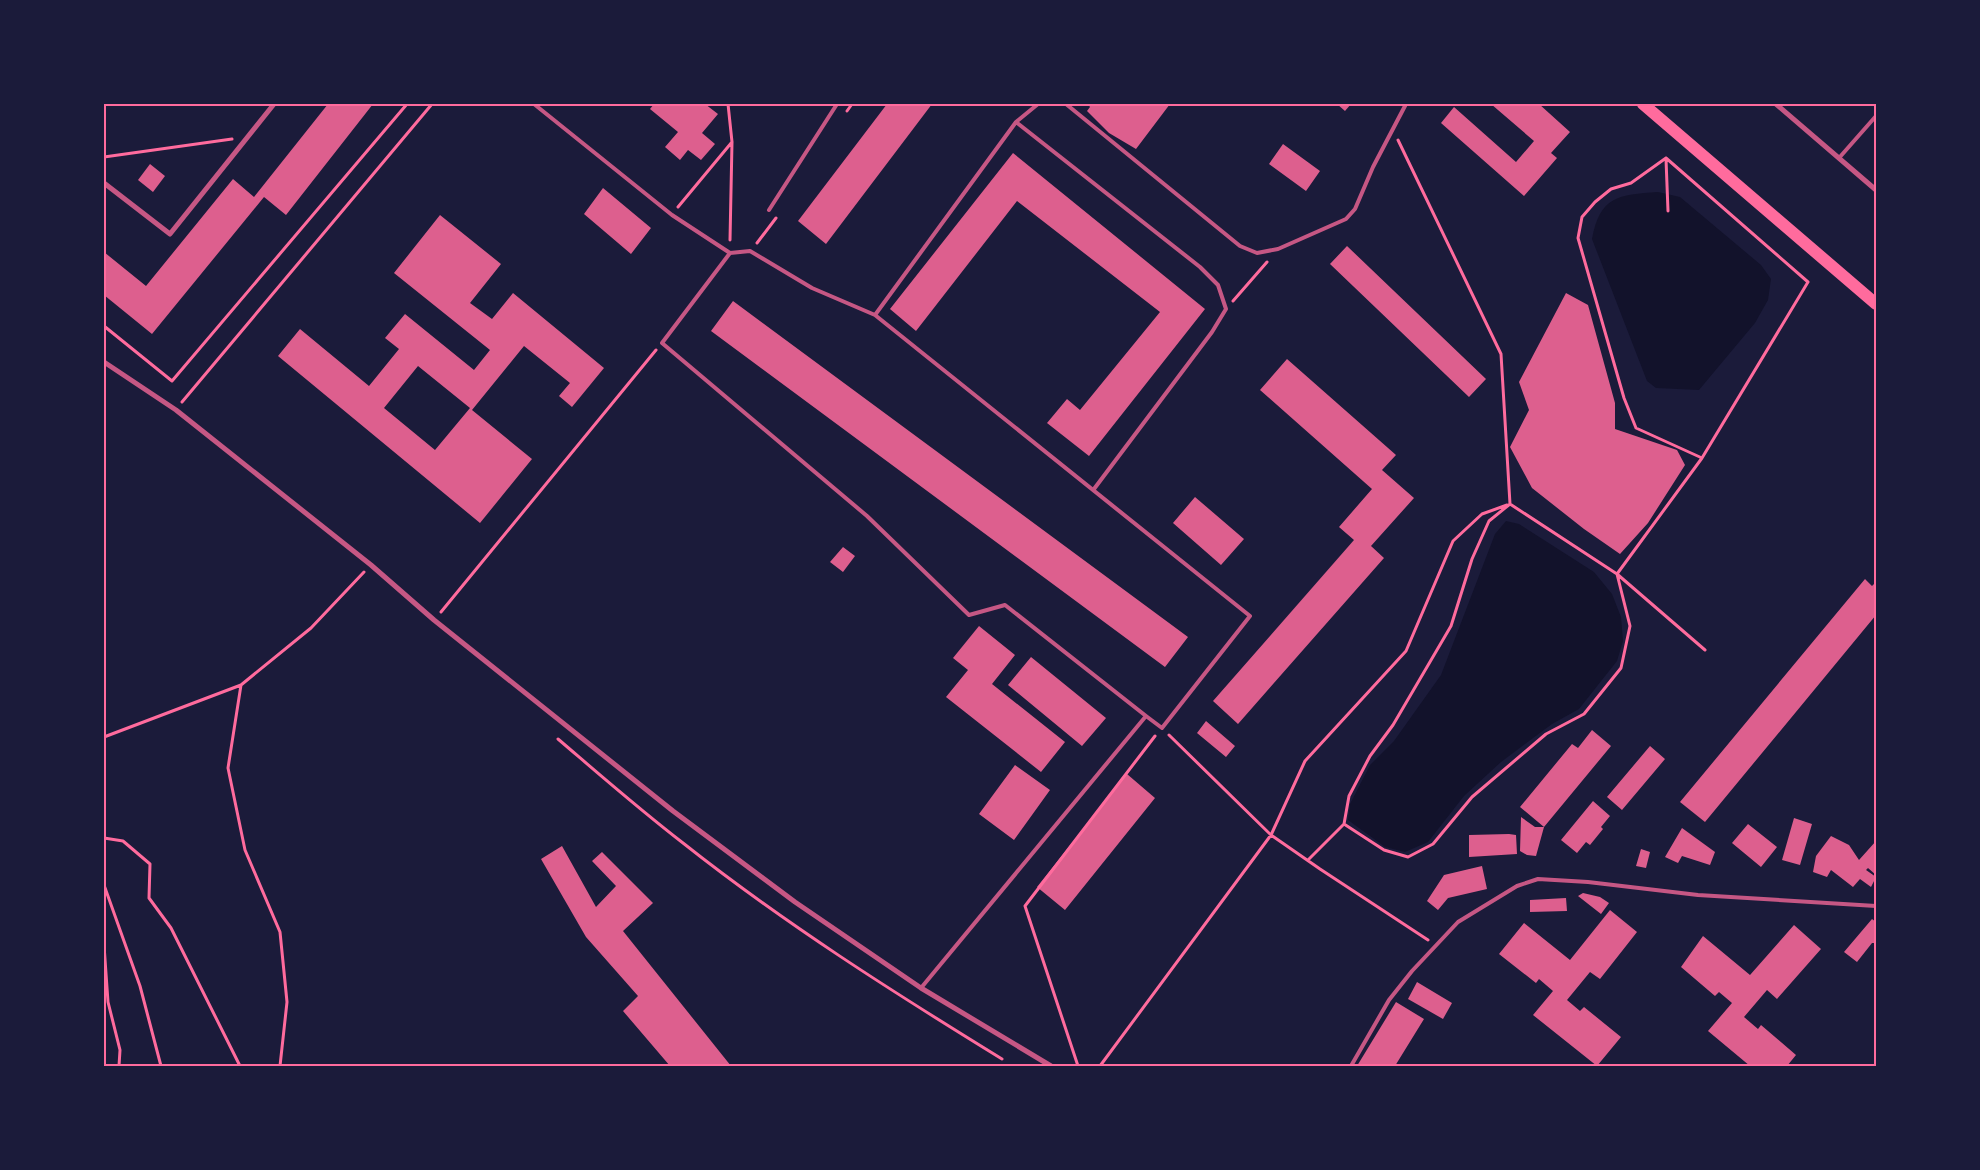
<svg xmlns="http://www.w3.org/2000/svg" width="1980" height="1170" viewBox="0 0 1980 1170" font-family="'Exo 2',sans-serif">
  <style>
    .water { fill: #12122b }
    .building { fill: #dd5f8e; fill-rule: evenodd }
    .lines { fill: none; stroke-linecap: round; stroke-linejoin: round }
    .path { stroke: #ff6b9d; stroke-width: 3 }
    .service { stroke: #c65784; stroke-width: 4 }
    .minor { stroke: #c65784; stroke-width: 5 }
    .primary { stroke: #ff6b9d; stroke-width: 12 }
    .neatline { fill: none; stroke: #ff6b9d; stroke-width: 2 }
  </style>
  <rect width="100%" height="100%" fill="#1b1b3a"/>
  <path class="water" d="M1658,192L1680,197L1761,265L1771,279L1768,300L1755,323L1699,390L1656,388L1647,381L1592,239C1600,196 1618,195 1658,192Z
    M1506,521L1519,524L1594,572L1612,594L1621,617L1623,641L1617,661L1579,709L1552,724L1501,762L1464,796L1428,842L1405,852L1385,847L1348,820L1350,804L1370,765L1394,741L1441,675L1495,534Z"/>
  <path class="building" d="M328,104H373L286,215L264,197L152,334L104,295V252L146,286L233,179L254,197Z
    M654,104H705L718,114L702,133L715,144L701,160L688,150L680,160L665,147L678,132L650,109Z
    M887,104H932L826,244L798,221Z
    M1088,104H1170L1136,149L1109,133L1087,111L1090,107Z
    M1337,104H1351L1345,111Z
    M1491,104H1539L1570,132L1551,153L1557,158L1524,196L1441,123L1454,107L1516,162L1534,141Z
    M1283,144L1320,171L1306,191L1269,164Z
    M1013,153L1205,309L1089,456L1047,423L1067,399L1080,410L1160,312L1017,201L916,331L890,309Z
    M150,164L165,176L153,192L138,180Z
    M603,188L651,228L631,254L584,214Z
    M440,215L501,264L470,303L492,319L513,293L604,368L572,407L559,396L570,383L524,346L472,410L532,459L480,523L278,356L300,329L369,386L399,349L385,338L405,314L474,370L490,350L394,273ZM418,366L470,408L435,450L384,408Z
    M1347,246L1486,379L1469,397L1330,264Z
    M1566,293L1588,305L1615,403V429L1677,450L1685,465L1648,523L1620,554L1584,529L1532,488L1510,447L1529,410L1519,382Z
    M733,301L1188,637L1165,667L711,331Z
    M1287,359L1396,455L1382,470L1414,498L1371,546L1384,558L1238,724L1213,701L1354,540L1339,527L1372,489L1260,390Z
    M1195,497L1244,539L1221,565L1173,523Z
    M843,547L855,556L843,572L830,562Z
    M1865,579L1872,586L1876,582V615L1705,822L1680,802Z
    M979,626L1015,655L992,684L1065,742L1041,772L946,697L968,670L953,658Z
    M1031,657L1106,718L1082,746L1008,685Z
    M1206,721L1235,746L1226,757L1197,733Z
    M1592,730L1611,746L1544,827L1520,807L1572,744L1578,748Z
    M1650,746L1665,759L1622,810L1607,797Z
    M1015,765L1050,790L1014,840L979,814Z
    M1127,774L1155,798L1065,910L1037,887Z
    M1593,801L1610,816L1601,827L1603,829L1590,845L1586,842L1577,853L1561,840Z
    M1521,817L1535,827H1544L1536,856L1527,855L1520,851Z
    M1794,818L1812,824L1800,865L1782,860Z
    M1748,824L1777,847L1761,867L1732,843Z
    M1682,828L1715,852L1710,865L1682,856L1678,863L1665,857Z
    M1509,834L1516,835L1517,854L1469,857V835Z
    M1831,836L1849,845L1859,860L1876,841V875L1868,868L1866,870L1876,877L1871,887L1860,879L1853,887L1831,870L1827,877L1813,872L1816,856Z
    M562,846L596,907L616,886L592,861L602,852L653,903L623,931L731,1066H670L623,1011L638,996L586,937L541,859Z
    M1641,849L1650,852L1646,868L1636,866Z
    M1482,866L1487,889L1448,898L1438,910L1427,901L1444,875Z
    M1583,893L1600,897L1609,903L1601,914L1578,896Z
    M1566,898L1567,911L1530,912V900Z
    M1610,910L1637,932L1600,979L1590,972L1567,1000L1580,1011L1584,1007L1621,1037L1597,1066L1533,1015L1553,991L1539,979L1536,983L1499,954L1524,923L1570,960Z
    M1872,919L1876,922V943H1872L1857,962L1844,952Z
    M1794,925L1821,949L1777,999L1767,990L1744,1017L1758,1029L1761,1025L1796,1055L1787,1066H1750L1708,1031L1732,1003L1719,992L1715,996L1681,967L1703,936L1750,975Z
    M1417,982L1452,1003L1443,1019L1408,999Z
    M1396,1002L1424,1019L1395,1066H1357Z"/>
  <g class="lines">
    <path class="path" d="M728,104L732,142L730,240
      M847,111L852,104
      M1398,140L1501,354L1510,504L1617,574L1705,650
      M104,157L232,139
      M1666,158L1631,183L1611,189L1595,202L1582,217L1578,238L1624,398L1636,428L1702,458
      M1666,159L1668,211
      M678,207L732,142
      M757,243L776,218
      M1233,301L1267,262
      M104,326L172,381L407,104
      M182,402L432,104
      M1510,504L1489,521L1472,559L1451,626L1393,725L1370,756L1349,796L1344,824L1384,850L1408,857L1433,844L1472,797L1546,734L1584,714L1621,668L1630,626L1617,574L1702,458L1808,282L1666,158
      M441,612L656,350
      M241,685L228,768L245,850L280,932L287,1002L280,1066
      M1169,735L1271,835L1320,869L1428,940
      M104,737L241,685L311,628L364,572
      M558,739C599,774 640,810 683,843C784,923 893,992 1002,1059
      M104,838L123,841L150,864L149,898L171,928L240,1066
      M1308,860L1344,824
      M104,885L140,986L161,1066
      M104,945L108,1002L120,1050L119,1066
      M1078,1066L1025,906L1155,736
      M1100,1066L1271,835L1305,761L1406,651L1453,541L1482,514L1507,505"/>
    <path class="service" d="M534,104L672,215L730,253
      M1066,104L1240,246L1257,253L1278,249L1346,219L1355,209L1373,167L1406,104
      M1016,122L1200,267L1218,285L1226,309L1212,332L1094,489
      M1839,158L1876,116
      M769,210L837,104
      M875,315L1016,122L1038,104
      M921,988L1146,716L1005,605L969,615L867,516L662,343L730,253L750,251L812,288L875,315L1250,616L1162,728L1146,716
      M1351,1066L1389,1000L1412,971L1458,922L1517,886L1538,879L1588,882L1698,895L1876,906"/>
    <path class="minor" d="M1776,104L1876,190
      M104,183L170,234L274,104
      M104,362L176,410L371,565L434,620L673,811L795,902L921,988L1051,1066"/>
    <path class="primary" d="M1643,104L1876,304"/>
  </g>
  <rect width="1980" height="1170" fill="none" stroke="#1b1b3a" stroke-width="210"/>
  <rect x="105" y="105" width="1770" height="960" class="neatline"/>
</svg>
